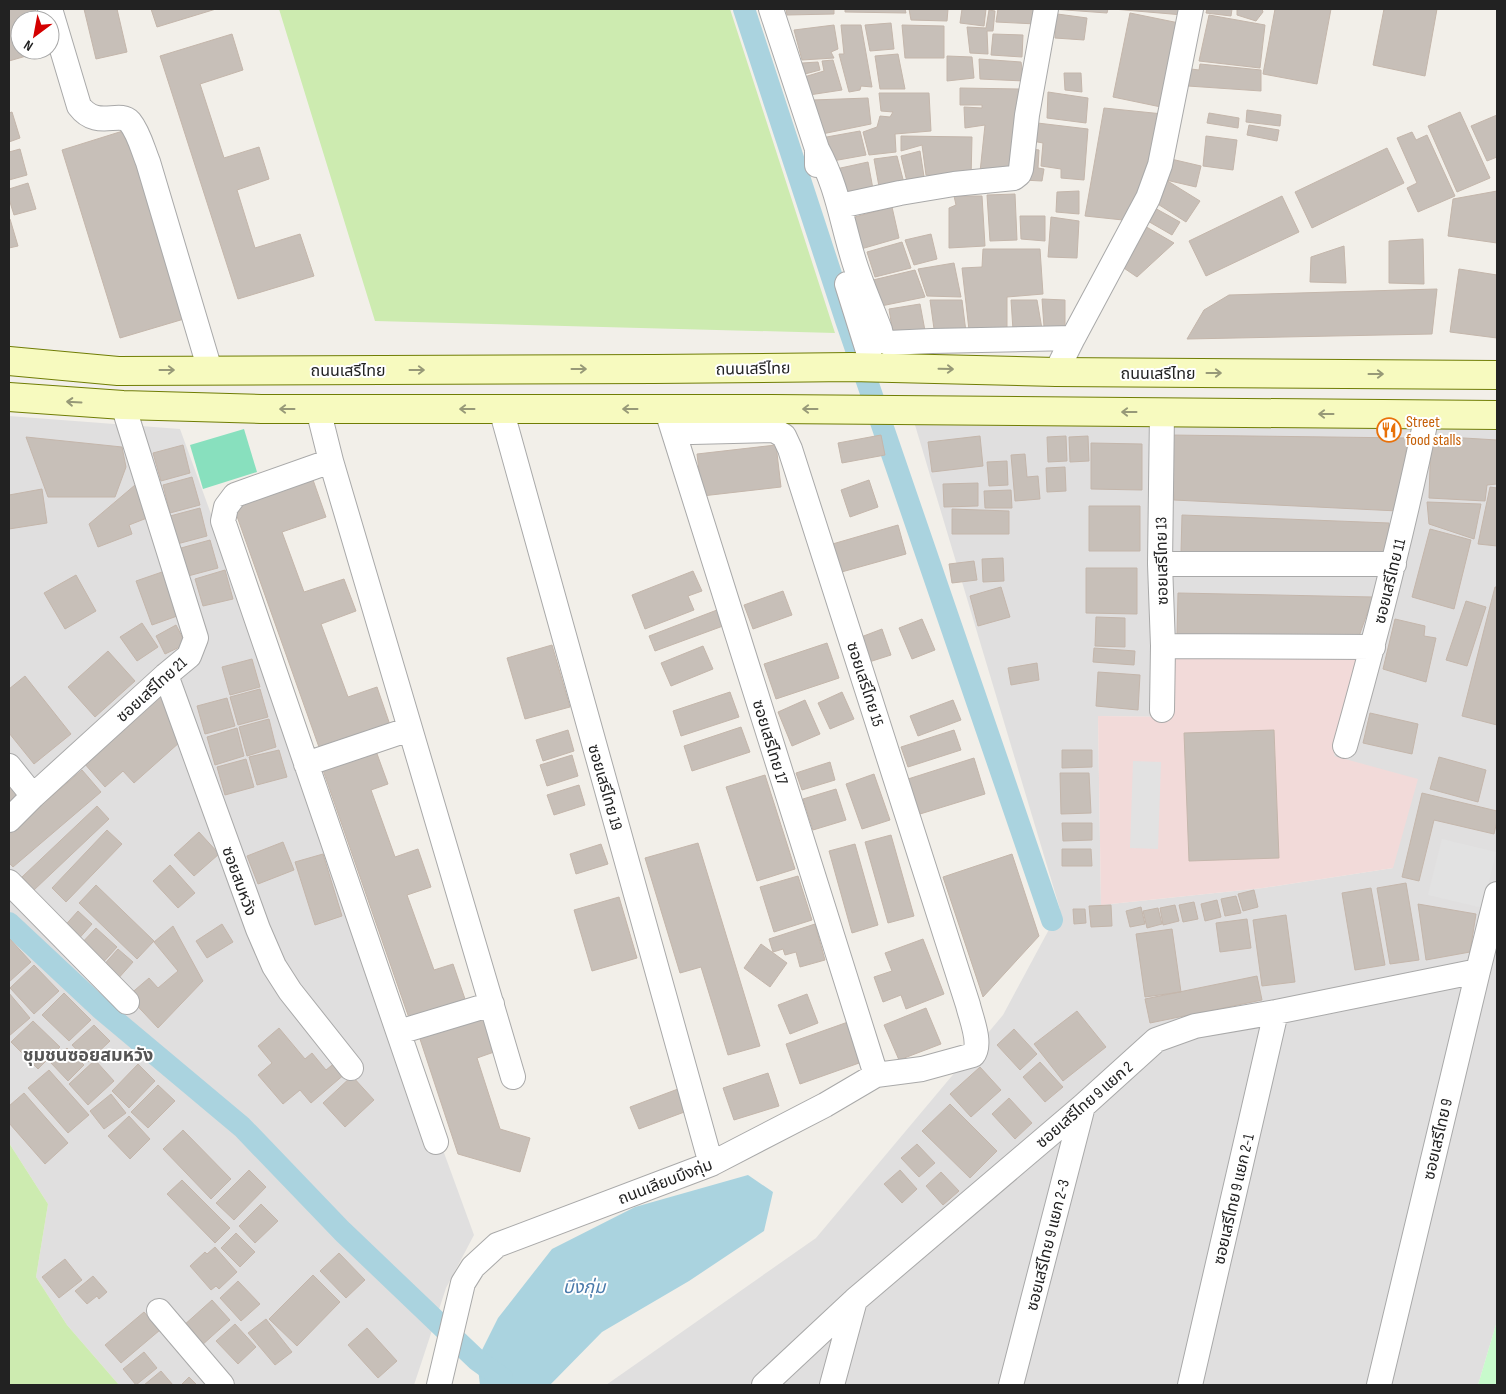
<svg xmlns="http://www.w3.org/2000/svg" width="1506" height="1394" viewBox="0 0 1506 1394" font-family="'Sofia Sans Condensed','Noto Sans Thai',sans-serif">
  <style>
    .residential { fill: #e0dfdf; fill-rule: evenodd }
    .commercial { fill: #f2dad9 }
    .grass { fill: #cdebb0 }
    .park { fill: #c8facc }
    .pitch { fill: #88e0be }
    .parking { fill: #e2e2e2 }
    .water { fill: #aad3df }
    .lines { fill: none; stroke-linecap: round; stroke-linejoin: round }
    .canal { stroke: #aad3df; stroke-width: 22 }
    .building { fill: #c7bfb8; stroke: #c4b6ab }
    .street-casing { stroke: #a9a9a9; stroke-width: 26 }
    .secondary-casing { stroke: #707d05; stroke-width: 30 }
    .street { stroke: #fff; stroke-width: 24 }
    .secondary { stroke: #f7fabf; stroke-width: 28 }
    .oneway { stroke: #979978 }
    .labels { text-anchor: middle; stroke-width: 4; stroke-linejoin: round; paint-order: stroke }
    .street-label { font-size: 16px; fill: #222; stroke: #fff }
    .food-label { font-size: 16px; fill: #c56008; stroke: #fff; text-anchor: start }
    .neighbourhood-label { font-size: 18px; font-weight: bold; fill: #555; stroke: #fff }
    .water-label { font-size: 18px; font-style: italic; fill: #4a7aab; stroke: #fff }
  </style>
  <rect width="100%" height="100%" fill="#f2efe9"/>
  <path class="residential" d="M9,416L180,429L474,1235L446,1288L414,1385H119L67,1325L36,1277L48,1204L9,1143Z
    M915,425L1497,429V1321L1478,1385H606L816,1238L1003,1015L1060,909ZM1175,654L1357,657L1334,756L1393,868L1263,888L1101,905L1098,716L1172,717Z"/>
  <path class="commercial" d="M1175,654L1358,656L1334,756L1418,779L1393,868L1263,888L1101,905L1098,716L1172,717Z"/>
  <path class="grass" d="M279,9H730L835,333L375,321Z
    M9,1143L48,1204L36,1277L67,1325L119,1385H9Z"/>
  <path class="park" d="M1497,1321V1385H1478Z"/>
  <path class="pitch" d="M244,429L257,472L203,489L190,445Z"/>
  <path class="parking" d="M1133,761L1161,762L1158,849L1130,848Z
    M1442,839L1496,852L1483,908L1428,895Z"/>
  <path class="water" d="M748,1175L773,1192L764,1231L689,1281L602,1332L550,1385H480L477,1360L498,1318L552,1249L635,1207Z"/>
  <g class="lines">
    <path class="canal" d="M744,9L846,320L1052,920
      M9,923L100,1008L242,1127L342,1231L477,1360L502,1378"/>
  </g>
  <path class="building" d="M9,9H35L38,20H20V50H47L9,61Z
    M84,9H117L127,52L96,59Z
    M151,9H216L157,27Z
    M786,9H834V14L787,15Z
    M845,9H905L906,13L845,12Z
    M909,9H948L947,21L911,20Z
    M962,9H986L984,26L960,23Z
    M998,9H1036V24L996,22Z
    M1052,9H1108L1107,13Z
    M1113,9H1184L1183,15Z
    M1207,9H1232L1231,16L1206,13Z
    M1237,9H1262L1263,12L1256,21L1237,15Z
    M1275,9H1331L1317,84L1263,74Z
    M1384,9H1437L1425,76L1373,65Z
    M989,10L995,11L993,31H987L988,54L970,53L967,27L986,28Z
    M1050,13L1087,18L1084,40L1055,38V24L1051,23Z
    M1130,13L1179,23L1161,107L1113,97Z
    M1209,15L1265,25L1260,68L1199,61Z
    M891,23L894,49L870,51L865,25Z
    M834,25L838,49L831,52L834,58L802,60L794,30Z
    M841,25H861L872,87L861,86L860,90L849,92L839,54H844Z
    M902,25L944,26V58H905Z
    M232,34L243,70L200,84L224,158L259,147L269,179L237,190L255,248L300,234L314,276L238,299L160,56Z
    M993,34L1023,35L1022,57L991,55Z
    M898,54L905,89H880L875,56Z
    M947,56L972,57L974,78L947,81Z
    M979,59L1021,62L1024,81L980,79Z
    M833,60L842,90L809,95L804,77L824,71L822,61Z
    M818,62L820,70L805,74L802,63Z
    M1200,64L1261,70V91L1188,86L1191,69L1199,70Z
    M1064,73H1081L1082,92L1065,90Z
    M960,88L1019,89L1009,175L980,172L985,125L965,128L964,107L982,108V105H960Z
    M1048,92L1088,98L1086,123L1047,118Z
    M879,93H929L931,131L895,134L896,152L869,155L863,132L877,127L880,116L890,117L893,112L881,111Z
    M868,98L871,124L817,135L813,100Z
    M1104,108L1163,114L1154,171L1123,220L1085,216Z
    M1247,110L1281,115L1280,126L1246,122Z
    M12,112L20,138L9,142V113Z
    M1460,112L1490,178L1457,192L1428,126Z
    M1209,113L1239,118L1238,128L1207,123Z
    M1497,115V157L1487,161L1471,126Z
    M1029,122L1088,129L1084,180L1061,178V169L1041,166L1043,143L1027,140Z
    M1249,125L1279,130L1277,141L1247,135Z
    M126,130L184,319L120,338L62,150Z
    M860,131L866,155L827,162L821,138Z
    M1412,132L1416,140L1427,135L1455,196L1418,212L1407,188L1417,183L1397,138Z
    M901,136L972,137L971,179L926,175L922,145L901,151Z
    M1206,136L1237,140L1233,170L1203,166Z
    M1025,148L1039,150L1038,168L1044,169L1042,181L1023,180Z
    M1387,148L1404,183L1312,228L1295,192Z
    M20,149L27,175L9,180V152Z
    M920,151L925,183L908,186L901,156Z
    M897,156L905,187L880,192L874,159Z
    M1171,159L1201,166L1196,187L1166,180Z
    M868,162L873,189L843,196L836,169Z
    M1166,180L1200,201L1186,222L1153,201Z
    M28,183L36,209L14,215L9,199V189Z
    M1079,191V214L1056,212L1057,192Z
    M1497,191V243L1448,236L1453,199Z
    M1015,194L1017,240L990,241L987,195Z
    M954,196H982L985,246L949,248V208L956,205Z
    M1282,196L1299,232L1206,276L1189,241Z
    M892,207L899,238L861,249L851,218Z
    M1153,207L1180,222L1172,235L1146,220Z
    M1020,216H1045V241L1021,239Z
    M1051,217L1079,221L1077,258L1048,257Z
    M9,219H10L18,246L9,248Z
    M1143,225L1174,243L1137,277L1118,264Z
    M931,234L937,259L914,265L905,240Z
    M1423,239L1424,284L1389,283V241Z
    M902,242L911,268L875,277L867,252Z
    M1344,246L1346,283L1310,282L1311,257Z
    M983,249H1040L1043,294L1007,297V330H969L962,268L982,267Z
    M954,263L961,297L927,296L918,269Z
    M1459,269L1497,275V338L1450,332Z
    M915,270L925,297L881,306L873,280Z
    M1437,289L1432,334L1187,339L1204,310L1229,295Z
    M1042,299L1065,300V326L1044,327Z
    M930,300H962L966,332L935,336Z
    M1011,300H1037L1042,329L1013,330Z
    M920,304L926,336L894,340L889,309Z
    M881,435L885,455L842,463L838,443Z
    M1170,435L1408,438L1398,511L1174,500Z
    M980,436L983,466L932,472L928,442Z
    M1066,436L1067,461L1048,462L1047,437Z
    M1088,436L1089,461L1070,462L1069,437Z
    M1431,436L1497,440V484L1487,485L1485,501L1429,498Z
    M26,437L122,447L126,467L115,497H48Z
    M1091,443L1142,444V490L1091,489Z
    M183,445L190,473L161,481L153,453Z
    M776,445L781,487L702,496L697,454Z
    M1025,454L1027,477L1038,476L1040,499L1015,501L1011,455Z
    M1007,461L1008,485L989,486L987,462Z
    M1065,467L1066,491L1047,492L1046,468Z
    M192,477L200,505L170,513L163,485Z
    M312,477L326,517L282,532L304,592L344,579L356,611L321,624L348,697L377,687L390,725L320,750L233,505Z
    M869,480L878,507L850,517L841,490Z
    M978,483V506L944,507L943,484Z
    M135,485L147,518L129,525L132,534L98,547L89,524Z
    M1490,487L1497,488V546L1478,544Z
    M42,489L47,523L9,529V495Z
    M1011,490L1012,508H985L984,491Z
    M1427,502L1481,504L1474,539L1429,524Z
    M1089,506H1140V551H1089Z
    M200,508L207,536L177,544L170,516Z
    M952,509L1009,511V534H952Z
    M1182,515L1389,523L1388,560L1181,552Z
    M898,525L906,554L838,573L829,545Z
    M1430,529L1471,540L1454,609L1412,597Z
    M210,540L218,568L188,576L181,548Z
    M1003,558L1004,581L983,582L982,559Z
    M974,561L977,580L952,583L949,564Z
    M1086,568H1137V614L1086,613Z
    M225,570L233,599L203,606L195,579Z
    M165,571L180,615L152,625L136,581Z
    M693,571L702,591L688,596L694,610L645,629L632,595Z
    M76,575L96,611L65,629L44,593Z
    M1001,587L1010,617L978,626L970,596Z
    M1495,587H1497V725L1462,716Z
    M783,591L792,615L753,629L744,605Z
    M1178,593L1373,597L1358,639L1177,635Z
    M1466,601L1486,607L1467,666L1446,660Z
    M717,610L723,626L655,651L649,636Z
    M1096,617L1125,618V647L1095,646Z
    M922,619L935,650L912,659L899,628Z
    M1395,619L1425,626L1424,636L1436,638L1426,682L1383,669Z
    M142,623L158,647L137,661L120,637Z
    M176,625L186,644L165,654L156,636Z
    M882,629L891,655L869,662L861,637Z
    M827,643L839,678L776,699L764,664Z
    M552,645L570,707L525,719L507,658Z
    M703,646L713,669L671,686L661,663Z
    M1094,648L1135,651L1134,665L1093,662Z
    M108,651L135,681L95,717L68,687Z
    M252,659L260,687L230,695L222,667Z
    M1037,663L1039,680L1011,685L1008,668Z
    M1098,672L1140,675L1138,710L1096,706Z
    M25,676L71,734L34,764L9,733V689Z
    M260,689L268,717L238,725L230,697Z
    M164,692L180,742L134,783L123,771L105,787L84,763Z
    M730,692L739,717L681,736L673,711Z
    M842,692L854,719L830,729L818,703Z
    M227,698L235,726L205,734L197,706Z
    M805,700L820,734L792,746L778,712Z
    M953,700L961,720L918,736L910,716Z
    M1370,713L1418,724L1412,754L1363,743Z
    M269,719L276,747L247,756L239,727Z
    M741,727L750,752L692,771L684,746Z
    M237,728L244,756L215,765L207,737Z
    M568,730L574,751L543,761L536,740Z
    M954,730L961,750L908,767L901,747Z
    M1274,730L1279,858L1189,861L1184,733Z
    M279,750L287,777L257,785L249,757Z
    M1062,750H1092V767L1062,768Z
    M376,751L388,784L371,790L395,857L418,849L431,887L407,895L434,970L453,964L465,999L409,1018L323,770Z
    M572,755L578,776L547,786L540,765Z
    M1439,757L1486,770L1478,802L1430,789Z
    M974,758L985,794L920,814L908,779Z
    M246,759L254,787L225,795L217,767Z
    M830,762L835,780L802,790L796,773Z
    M82,770L101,792L13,867L9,863V833Z
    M1060,773H1089L1091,813L1061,814Z
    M874,774L890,820L862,829L846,784Z
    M765,775L795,869L757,881L726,787Z
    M15,784L24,795L9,806V789Z
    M579,785L585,805L554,815L547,795Z
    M836,789L846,820L813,830L803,799Z
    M1422,793L1497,811V821L1494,834L1434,820L1419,881L1402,877Z
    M97,806L109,819L34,890L22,877Z
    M1062,823H1092V840L1063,841Z
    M107,830L122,844L66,902L52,888Z
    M199,832L219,854L194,876L174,855Z
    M891,835L914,916L888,923L865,842Z
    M283,842L294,870L258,884L247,856Z
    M698,843L760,1046L728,1055L701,967L680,973L645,858Z
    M601,844L608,864L576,874L570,854Z
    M855,844L878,925L852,933L829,851Z
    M1062,849H1091L1092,866H1062Z
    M323,854L342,916L315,925L295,862Z
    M1012,854L1039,936L983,997L943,877Z
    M170,865L195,893L178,908L153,881Z
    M798,876L812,920L774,932L760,887Z
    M1406,883L1419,960L1390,964L1377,888Z
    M96,885L154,941L137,959L79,903Z
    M1371,888L1385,965L1355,970L1342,893Z
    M1254,890L1258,907L1243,911L1238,894Z
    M1236,896L1241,913L1225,916L1221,899Z
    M619,897L637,958L592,971L574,910Z
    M1217,900L1221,917L1205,921L1201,904Z
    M1194,902L1198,919L1183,922L1179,905Z
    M1418,904L1476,914L1470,952L1426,960Z
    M1111,905L1112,926L1091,927L1089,906Z
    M1175,905L1179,921L1163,925L1160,908Z
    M1141,907L1145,924L1130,927L1126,911Z
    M1158,908L1162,924L1147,928L1143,911Z
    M1073,909H1085L1086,923L1074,924Z
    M78,911L92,924L75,943L61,930Z
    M1286,915L1295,982L1262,986L1253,920Z
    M1247,919L1251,948L1220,952L1216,923Z
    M222,924L233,942L207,958L196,941Z
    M815,924L825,960L800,967L796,952L785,955L783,949L773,952L769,939Z
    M173,926L203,981L158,1028L128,996L149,978L158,988L178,971L154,942Z
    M96,928L117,947L99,967L78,947Z
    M1172,929L1181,992L1145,997L1136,934Z
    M9,938L31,962L9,982Z
    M923,939L944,994L906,1009L901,995L883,1002L874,977L892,971L885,953Z
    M761,944L787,963L770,987L744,968Z
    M118,949L133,962L116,981L101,968Z
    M34,965L59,991L34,1014L10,988Z
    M1257,976L1262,1000L1150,1023L1145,999Z
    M9,993L30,1018L9,1036Z
    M64,993L91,1020L69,1041L42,1015Z
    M807,994L818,1023L790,1034L778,1005Z
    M926,1008L941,1044L899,1060L884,1025Z
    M483,1009L497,1051L477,1058L500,1129L530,1138L520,1172L458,1154L417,1030Z
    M1077,1011L1106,1047L1063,1081L1034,1044Z
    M33,1021L60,1047L38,1069L11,1042Z
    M848,1022L862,1062L800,1084L786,1044Z
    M94,1025L110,1041L88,1062L72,1045Z
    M279,1028L305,1059L312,1053L326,1070L336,1062L346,1073L311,1103L300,1090L283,1104L258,1075L272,1063L258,1046Z
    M1014,1029L1037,1054L1020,1070L997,1045Z
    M67,1048L84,1065L68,1081L51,1063Z
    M95,1060L114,1081L88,1105L69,1084Z
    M1040,1062L1063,1087L1045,1102L1023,1077Z
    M138,1064L155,1081L129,1108L112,1091Z
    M980,1067L1001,1090L971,1117L950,1094Z
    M49,1070L89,1115L68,1133L28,1088Z
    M768,1073L779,1106L734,1120L723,1088Z
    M352,1076L374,1100L345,1127L323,1103Z
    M158,1085L175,1101L148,1128L131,1112Z
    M678,1089L687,1111L639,1129L630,1107Z
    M24,1093L68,1143L45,1164L9,1123V1106Z
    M111,1094L126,1113L104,1129L90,1111Z
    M1009,1098L1032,1123L1015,1139L992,1114Z
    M950,1104L997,1151L970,1178L922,1131Z
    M129,1116L150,1139L130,1159L108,1136Z
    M183,1130L231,1179L211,1199L163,1149Z
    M917,1144L935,1163L919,1177L901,1158Z
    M249,1170L266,1187L234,1220L216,1203Z
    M900,1170L917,1189L902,1203L884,1184Z
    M941,1172L959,1191L943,1205L926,1186Z
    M182,1180L230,1228L215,1243L167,1194Z
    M261,1204L278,1221L255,1243L239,1226Z
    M236,1233L255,1252L240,1267L221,1248Z
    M215,1247L237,1272L219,1289L216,1286L211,1290L190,1266L205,1252L207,1254Z
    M339,1253L365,1280L346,1298L320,1271Z
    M65,1259L82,1280L59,1298L42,1277Z
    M313,1275L340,1302L297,1346L269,1319Z
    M93,1276L107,1292L99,1299L97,1296L87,1304L75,1291Z
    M238,1281L260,1304L241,1321L220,1298Z
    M212,1300L230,1320L201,1346L183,1326Z
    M144,1312L160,1330L121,1363L105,1345Z
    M266,1319L292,1352L275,1365L248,1333Z
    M235,1324L256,1347L238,1364L216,1341Z
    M367,1328L397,1361L378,1378L348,1345Z
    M144,1352L157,1368L136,1385L123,1369Z
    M161,1371L173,1385H144Z
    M189,1377L197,1385H181Z"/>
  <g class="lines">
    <g class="street-casing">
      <path id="street" d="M50,9L79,106C97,130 119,110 130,122C139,133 143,150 148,162L210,370
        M771,9L817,149V165
        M817,149C837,186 841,218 853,258C860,282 871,306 880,330L882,339L888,343L932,341L1073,338
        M840,206L900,193L954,184L1014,178L1019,174L1021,169L1027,115L1046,9
        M847,284L873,367
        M1056,372L1073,338L1148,198L1160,165L1191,9
        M318,409L331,461L513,1077
        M501,409L711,1164
        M667,411L876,1075
        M331,461L235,495L226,507L223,521L436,1142
        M1160,564H1394
        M1163,646L1373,647
        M166,675L258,929L274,966L290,991L351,1068
        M1162,710L1163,646L1160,564L1162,413
        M1345,746C1376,636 1404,526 1427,415
        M306,764L410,729
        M9,766L33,796
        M9,820L33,796L166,675L189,656L196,638L123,405
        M9,882L127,1002
        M399,1032L492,1004
        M159,1311L222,1385
        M439,1385L463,1283L473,1267L497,1245L711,1164L825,1105L876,1075L922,1069L973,1055C982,1044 971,1018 968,1005L790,449L784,436L774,430L692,432L667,409
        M764,1385L855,1300L1083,1106L1156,1040L1195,1026L1276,1012L1478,971
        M832,1385L855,1300
        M1011,1385L1083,1106
        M1190,1385L1276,1012
        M1379,1385L1478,971L1497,894"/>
    </g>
    <g class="secondary-casing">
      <path id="secondary" d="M9,361L118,371L654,369L851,367L1056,372L1497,375
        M9,397L123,405L261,409H772L1497,415"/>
    </g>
    <use href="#street" class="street"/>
    <use href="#secondary" class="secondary"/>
  </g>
  <defs><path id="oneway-shaft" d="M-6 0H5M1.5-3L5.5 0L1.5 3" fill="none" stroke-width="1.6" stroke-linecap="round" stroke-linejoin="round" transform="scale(1.25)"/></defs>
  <g class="oneway">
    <use href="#oneway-shaft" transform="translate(579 369)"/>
    <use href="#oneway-shaft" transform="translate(946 369) rotate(1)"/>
    <use href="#oneway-shaft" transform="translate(167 370)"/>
    <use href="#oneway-shaft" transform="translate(417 370)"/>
    <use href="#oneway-shaft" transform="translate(1214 373)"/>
    <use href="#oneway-shaft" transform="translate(1376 374)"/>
    <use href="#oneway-shaft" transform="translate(74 402) rotate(-177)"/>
    <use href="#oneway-shaft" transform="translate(287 409) rotate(180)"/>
    <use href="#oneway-shaft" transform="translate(467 409) rotate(180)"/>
    <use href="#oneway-shaft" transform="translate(630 409) rotate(-180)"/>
    <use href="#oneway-shaft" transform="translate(810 409) rotate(-180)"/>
    <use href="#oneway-shaft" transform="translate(1129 412) rotate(-180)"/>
    <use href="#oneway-shaft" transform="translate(1326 414) rotate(-180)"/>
  </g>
  <defs>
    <g id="restaurant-ring" transform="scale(1.25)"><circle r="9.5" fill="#fff" stroke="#e8710a" stroke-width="1.5"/><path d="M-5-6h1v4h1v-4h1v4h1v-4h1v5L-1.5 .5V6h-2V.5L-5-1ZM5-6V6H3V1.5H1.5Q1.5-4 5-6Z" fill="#e8710a"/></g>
  </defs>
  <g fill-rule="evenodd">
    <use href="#restaurant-ring" x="1389" y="430"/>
  </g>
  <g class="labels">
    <g class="street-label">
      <text transform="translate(753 368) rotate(-1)" y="6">ถนนเสรีไทย</text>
      <text x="348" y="376">ถนนเสรีไทย</text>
      <text x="1158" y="379">ถนนเสรีไทย</text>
      <text transform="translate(1161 561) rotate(-91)" y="6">ซอยเสรีไทย 13</text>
      <text transform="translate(1389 581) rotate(-76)" y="6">ซอยเสรีไทย 11</text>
      <text transform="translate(866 684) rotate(72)" y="6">ซอยเสรีไทย 15</text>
      <text transform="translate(151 689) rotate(-42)" y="6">ซอยเสรีไทย 21</text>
      <text transform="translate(771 742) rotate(73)" y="6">ซอยเสรีไทย 17</text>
      <text transform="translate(606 787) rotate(74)" y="6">ซอยเสรีไทย 19</text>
      <text transform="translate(240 881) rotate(70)" y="6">ซอยสมหวัง</text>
      <text transform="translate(1084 1104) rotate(-41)" y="6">ซอยเสรีไทย 9 แยก 2</text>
      <text transform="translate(1437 1139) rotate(-77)" y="6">ซอยเสรีไทย 9</text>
      <text transform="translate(665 1181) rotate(-21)" y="6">ถนนเลียบบึงกุ่ม</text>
      <text transform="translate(1233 1199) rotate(-77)" y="6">ซอยเสรีไทย 9 แยก 2-1</text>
      <text transform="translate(1047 1245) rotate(-76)" y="6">ซอยเสรีไทย 9 แยก 2-3</text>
    </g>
    <g class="food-label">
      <text x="1406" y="427">Street<tspan x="1406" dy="18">food stalls</tspan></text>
    </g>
    <g class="neighbourhood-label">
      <text x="88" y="1061">ชุมชนซอยสมหวัง</text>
    </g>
    <g class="water-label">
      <text x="584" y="1293">บึงกุ่ม</text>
    </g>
  </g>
  <rect width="1506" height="1394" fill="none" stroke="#222222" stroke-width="20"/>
  <g transform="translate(35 35) rotate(212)"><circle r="24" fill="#ffffff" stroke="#a7a7a7"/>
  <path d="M0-4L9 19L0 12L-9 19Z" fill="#d40000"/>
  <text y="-8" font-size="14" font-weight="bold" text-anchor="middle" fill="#222222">N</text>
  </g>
</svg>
